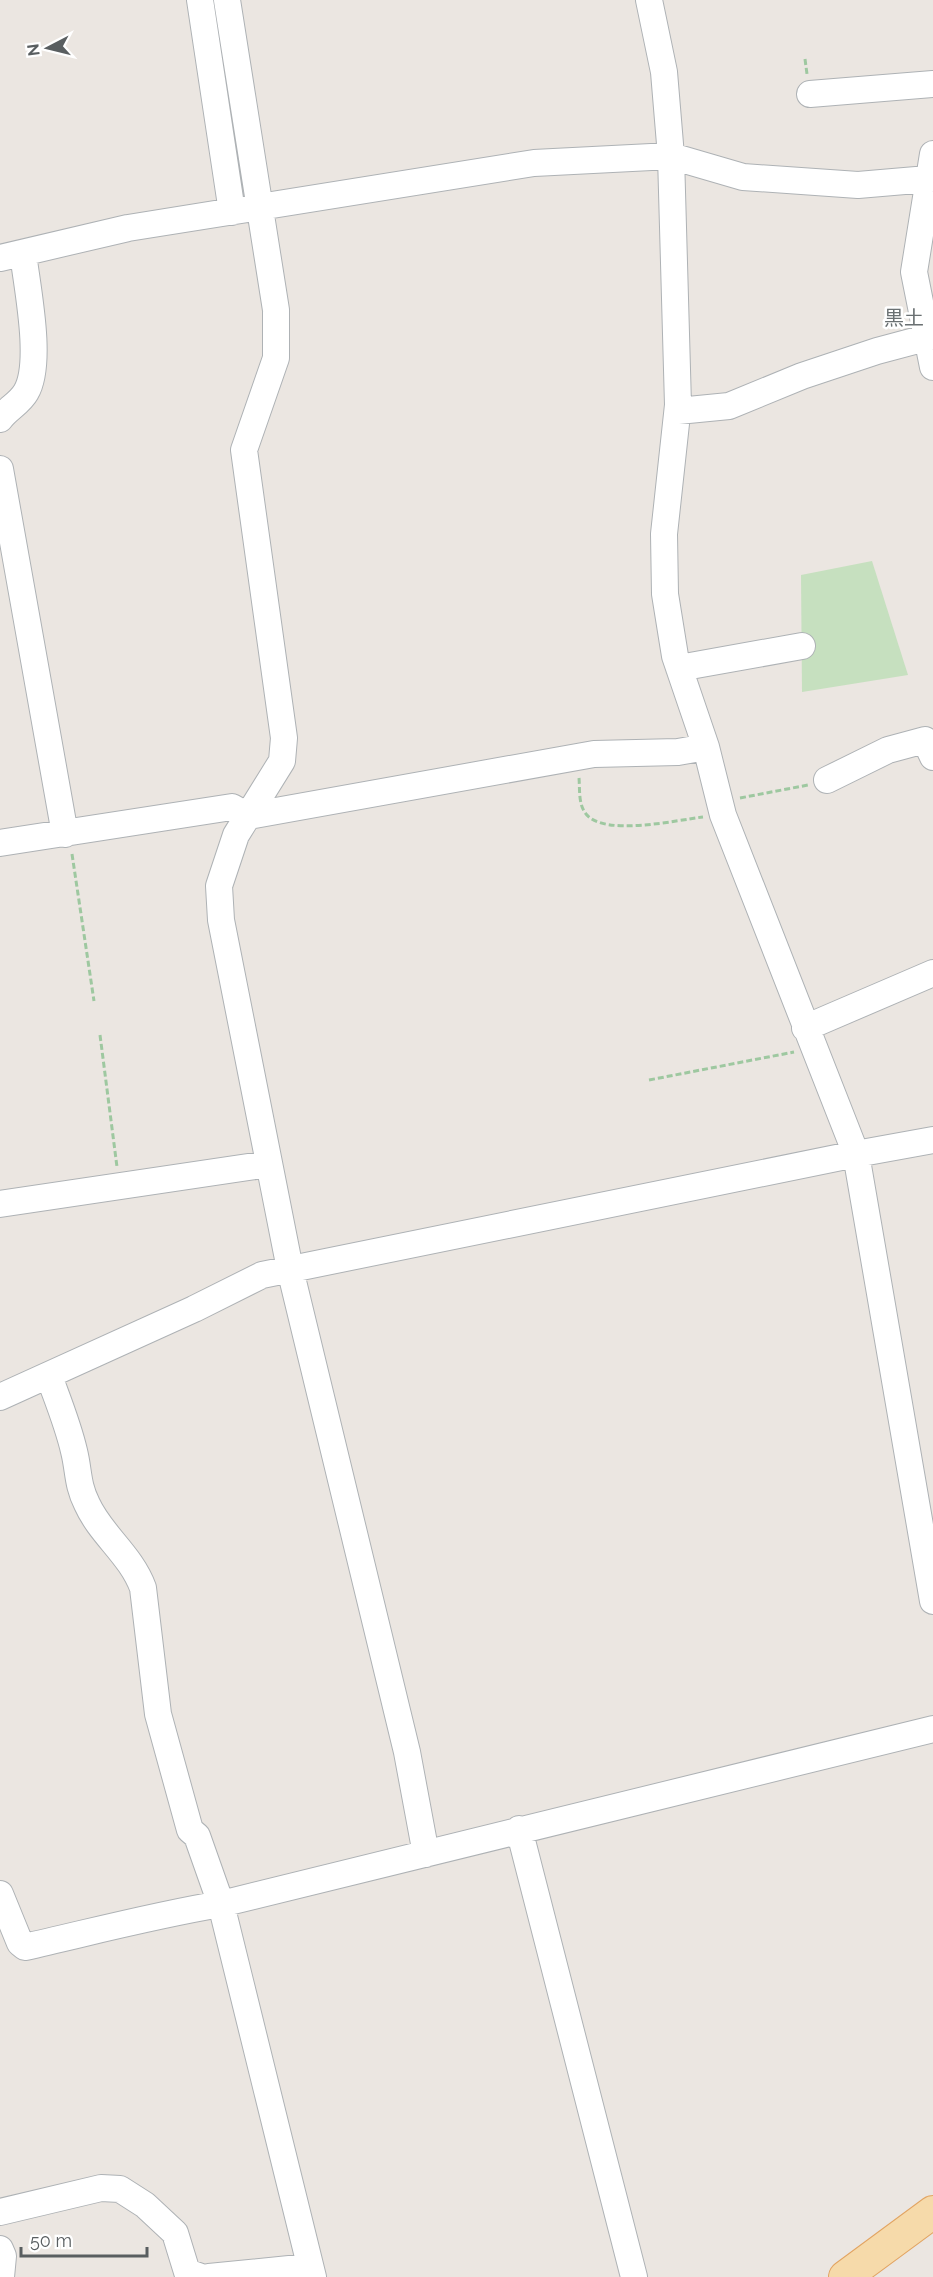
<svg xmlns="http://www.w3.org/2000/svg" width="933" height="2277" viewBox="0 0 933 2277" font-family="Raleway,'Noto Sans JP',sans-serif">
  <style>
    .green { fill: #c6e0bf }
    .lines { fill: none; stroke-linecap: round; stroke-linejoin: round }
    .minor-casing { stroke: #aeb2b5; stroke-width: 28 }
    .major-casing { stroke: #e2a462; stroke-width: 34 }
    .path { stroke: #9ec8a0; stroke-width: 3; stroke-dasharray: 6 3; stroke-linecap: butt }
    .minor { stroke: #fff; stroke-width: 26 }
    .major { stroke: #f6daaa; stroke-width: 32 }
    .labels { text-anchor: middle; stroke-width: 5; stroke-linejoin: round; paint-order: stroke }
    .quarter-label { font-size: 20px; fill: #6a7072; stroke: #fff }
  </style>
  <rect width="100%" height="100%" fill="#ebe6e1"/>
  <path class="green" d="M872,561L908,675L802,692L801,575Z"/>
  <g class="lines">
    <g class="minor-casing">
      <path id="minor" d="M200,0L232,212
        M227,0L276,310V358L244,450L284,738L282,761L236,835L219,886L221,920L290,1269L407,1752L426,1854
        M649,0L664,72L671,156L678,405L664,534L665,594L675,656L706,747L723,815L856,1154L933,1601
        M810,94L933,84
        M933,154L914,272L933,367
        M0,258L128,228L534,163L671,156L743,177L858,185L928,179
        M678,411L729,406L802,376L877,351L933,336
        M0,419C7,409 20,403 26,392C43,363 27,287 23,253
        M0,469L65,834
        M679,668L802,646
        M827,780L888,750L925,740L933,757
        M0,843L232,807L248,816L594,754L678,752L706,747
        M805,1028L933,973
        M0,1204L269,1164
        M49,1376C58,1401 68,1425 74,1451C79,1471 77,1484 87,1504C101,1535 131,1555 143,1588L158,1714L190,1830L197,1836L221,1904L313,2277
        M0,1397L194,1309L262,1275L856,1154L933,1140
        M519,1829L634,2277
        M0,1894L20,1943L25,1947C91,1932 155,1915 221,1904L933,1729
        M0,2212L101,2188L120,2189L145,2205L175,2233L187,2272L201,2277
        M0,2249L3,2256L1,2277
        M209,2277L309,2267"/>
    </g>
    <g class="major-casing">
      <path id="major" d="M845,2277L933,2212"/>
    </g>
    <path class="path" d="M805,59L807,74
      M579,778C580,789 578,804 586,814C604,837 677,820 703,817
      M740,798L808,785
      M72,854L94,1001
      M100,1035L117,1167
      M649,1080L794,1052"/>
    <use href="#minor" class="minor"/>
    <use href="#major" class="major"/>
  </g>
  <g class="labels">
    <g class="quarter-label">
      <text x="904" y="325">黒土</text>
    </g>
  </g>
  <g transform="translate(48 48) rotate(263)" stroke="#ffffff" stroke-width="4.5" paint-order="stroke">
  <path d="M0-4.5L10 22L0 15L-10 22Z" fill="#595e60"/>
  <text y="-9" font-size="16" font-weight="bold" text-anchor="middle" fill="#595e60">N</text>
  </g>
  <path d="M21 2247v9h126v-9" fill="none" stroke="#595e60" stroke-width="3"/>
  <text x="30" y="2247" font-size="18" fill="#595e60" stroke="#ffffff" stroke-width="4.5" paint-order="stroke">50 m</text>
</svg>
